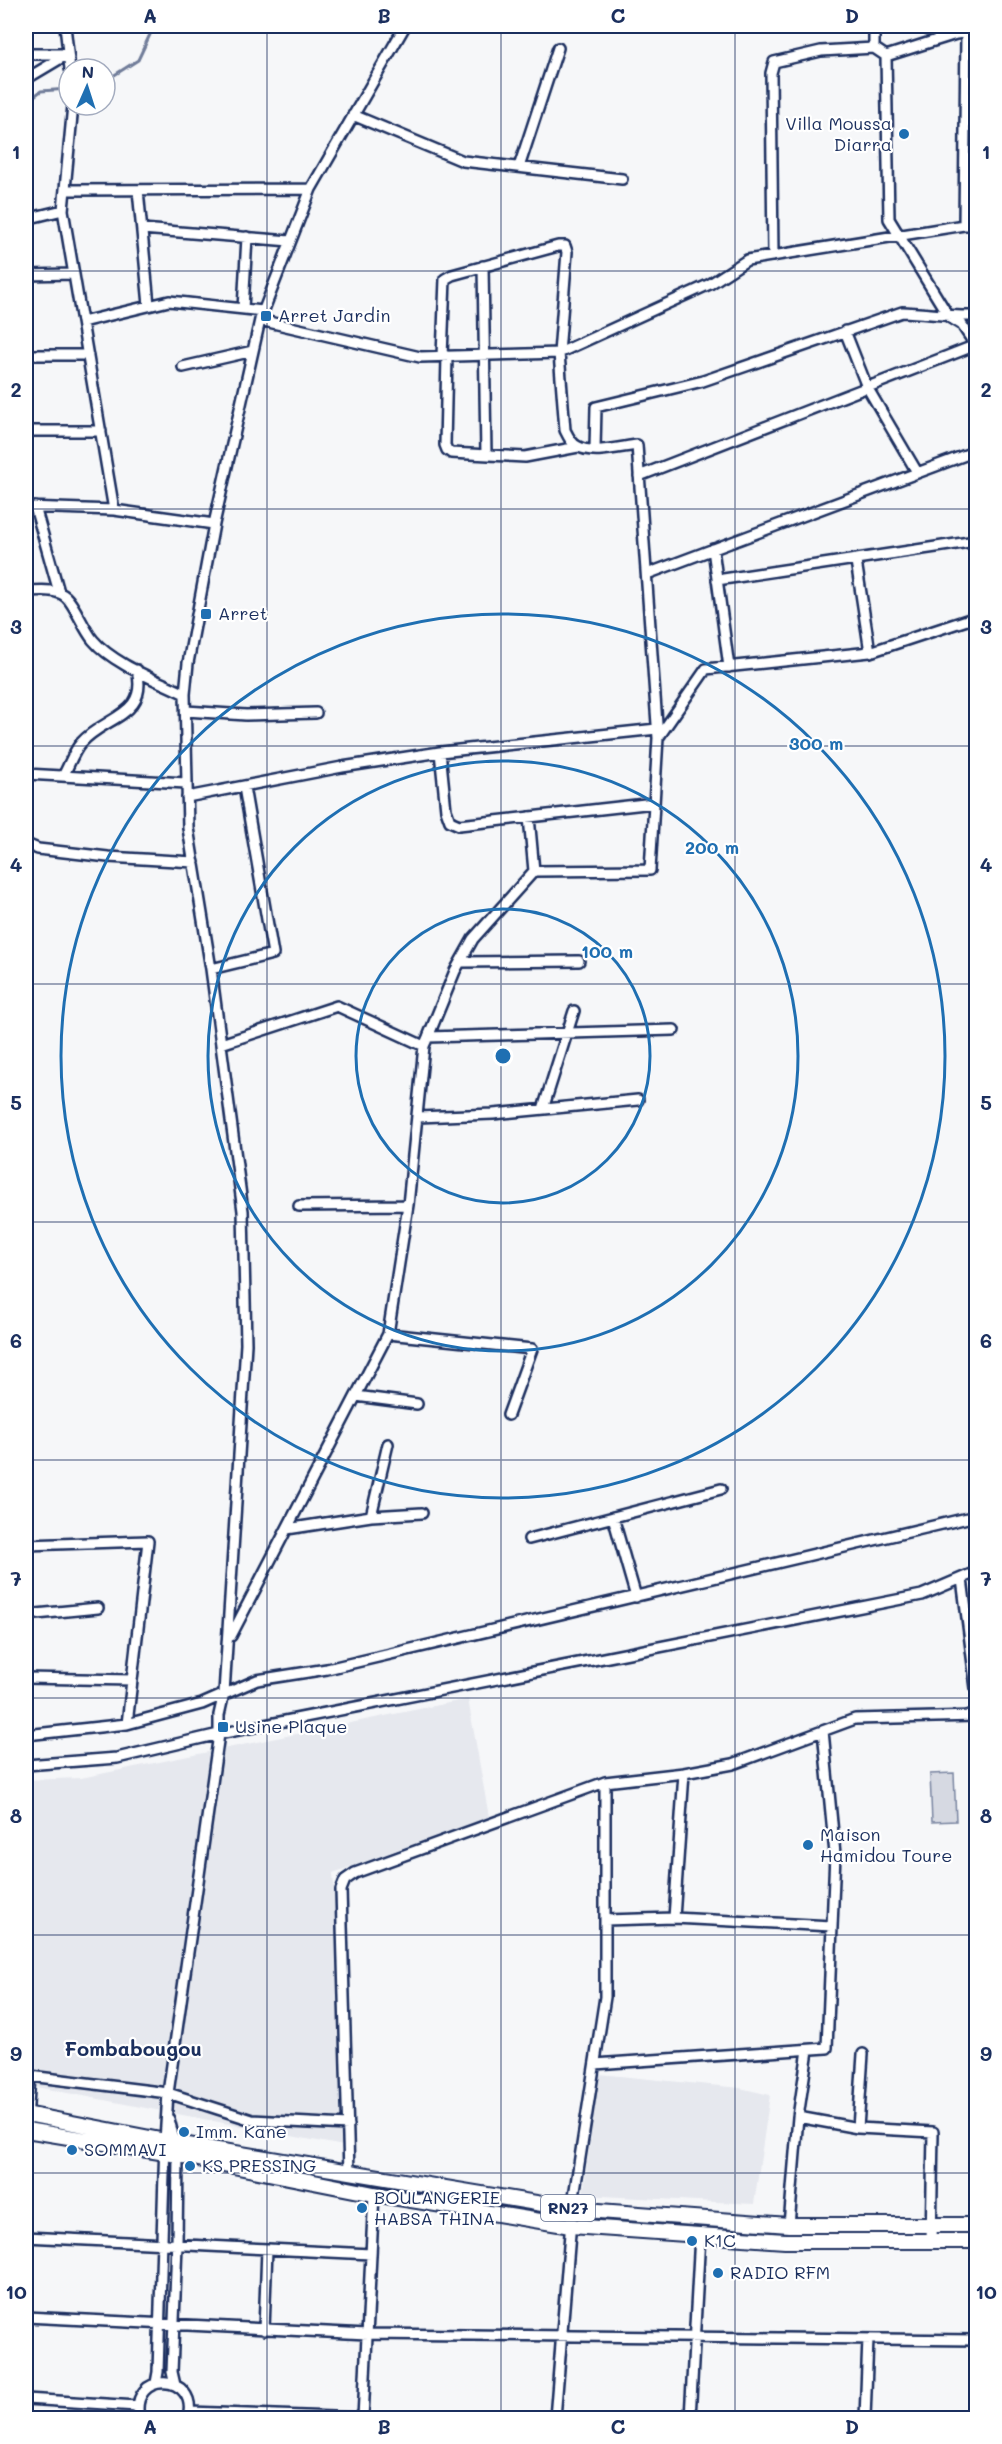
<svg xmlns="http://www.w3.org/2000/svg" width="1002" height="2444" viewBox="0 0 1002 2444" font-family="Mali,sans-serif">
  <style>
    .built { fill: #e6e8ee }
    .pitch { fill: #d6d9e2; stroke: #7884a0; stroke-width: 1.5 }
    .lines { fill: none; stroke-linecap: round; stroke-linejoin: round }
    .stream { stroke: #707c99; stroke-width: 3 }
    .street-casing { stroke: #1b2f5e; stroke-width: 14 }
    .primary-casing { stroke: #1b2f5e; stroke-width: 18 }
    .street { stroke: #fff; stroke-width: 9 }
    .primary { stroke: #fff; stroke-width: 14 }
    .grid { fill: none; stroke: #1b2f5e; stroke-width: 1.5; stroke-opacity: 0.55 }
    .ring { fill: none; stroke: #1f6fb2; stroke-width: 3 }
    .poi-dot { fill: #1f6fb2; stroke: #fff; stroke-width: 2 }
    .labels { text-anchor: middle; stroke-width: 4.5; stroke-linejoin: round; paint-order: stroke }
    .shield { fill: #fff; stroke: #5f6d8e; stroke-width: 1.5 }
    .shield-label { font-size: 16px; font-weight: bold; fill: #1b2f5e }
    .poi-label { font-size: 18px; fill: #1b2f5e; stroke: #fff; text-anchor: start }
    .neighbourhood-label { font-size: 20px; font-weight: bold; fill: #1b2f5e; stroke: #fff }
    .centre { fill: #1f6fb2; stroke: #fff; stroke-width: 3 }
    .ring-label { font-size: 18px; text-anchor: middle; font-weight: bold; fill: #1f6fb2; stroke: #fff; stroke-width: 4.5; stroke-linejoin: round; paint-order: stroke }
    .neatline { fill: none; stroke: #1b2f5e; stroke-width: 2 }
    .grid-label { font-size: 20px; text-anchor: middle; font-weight: bold; fill: #1b2f5e }
  </style>
  <rect width="100%" height="100%" fill="#f6f7f9"/>
  <filter id="ink" filterUnits="userSpaceOnUse"><feTurbulence type="fractalNoise" baseFrequency=".0167" numOctaves="2"/><feDisplacementMap in="SourceGraphic" scale="12" xChannelSelector="R" yChannelSelector="G"/><feConvolveMatrix kernelMatrix="1 2 1 2 8 2 1 2 1" color-interpolation-filters="sRGB"/></filter>
  <g filter="url(#ink)">
    <path class="built" d="M468,1699L489,1817L333,1873L354,2148L26,2085V1780L81,1778Z
      M599,2074L740,2088L770,2095L754,2204L583,2195Z"/>
    <path class="pitch" d="M954,1773L956,1821L932,1822L930,1774Z"/>
    <g class="lines">
      <path class="stream" d="M105,81L138,60L154,26
        M26,102L41,91L68,89"/>
      <g class="street-casing">
        <path id="street" d="M65,26L70,69
          M874,48V26
          M26,54H68
          M886,56L889,219L949,317L962,325L976,346
          M26,79L68,54
          M73,105L63,210L114,510
          M353,115L463,161L622,179
          M519,167L558,48
          M66,190L311,189
          M138,190L149,305
          M26,219L63,210
          M964,225L966,33
          M142,229L290,241
          M773,256L771,73L774,62L821,51L874,48L886,56L956,34L976,31
          M483,266L486,455
          M26,275L74,274
          M243,309L247,237
          M260,320L420,357L559,353L710,284L747,260L964,225H976
          M82,322L169,301L263,311
          M845,331L867,387L917,472
          M26,355H88
          M447,356L445,445L447,450L451,453L525,457L578,447
          M183,367L253,351
          M26,431H101
          M595,449L596,407L703,381L902,312C928,313 950,317 976,316
          M639,476L976,345
          M26,507L114,510L214,524
          M35,507L59,592
          M713,549L729,667
          M856,561L870,652
          M647,574L976,451
          M717,580L976,541
          M26,591C37,591 57,588 66,597C75,605 83,628 93,640C113,664 157,680 185,694
          M186,711L246,715L316,713
          M658,738L706,669L870,652L976,617
          M440,752L446,810L450,821L459,825L654,803
          M26,774L186,783
          M63,776C69,766 73,752 81,743C104,716 149,717 137,670
          M187,797L342,767L440,752L657,729
          M529,817L534,871
          M26,844L38,849L108,857L194,862
          M460,962L579,961
          M211,969L273,954L244,787
          M428,1037L674,1030
          M221,1044L337,1006L424,1046
          M543,1109L574,1011
          M418,1117L493,1114L638,1100
          M299,1206L408,1205
          M388,1334L532,1349L508,1415
          M356,1396L417,1404
          M371,1516L388,1444
          M613,1517L636,1597
          M287,1529L371,1516L422,1513
          M529,1539L721,1489
          M26,1545L148,1541L127,1724
          M962,1579L976,1688
          M26,1615L98,1608
          M231,1636L388,1334L408,1205L424,1046L428,1037L455,971L473,939L534,871L650,870L658,738L637,445C620,447 592,455 577,446C571,443 568,436 565,430L559,353L567,252L565,246H558L452,275L445,279L442,356
          M26,1678L132,1680
          M26,1735L127,1724L202,1704L257,1680L327,1669L976,1516
          M26,1765L117,1758L219,1734L922,1595L976,1572
          M674,1918L684,1773
          M605,1920L674,1918L832,1926
          M595,2064L827,2048L835,1854L823,1731
          M798,2117L858,2128L933,2132L931,2242
          M169,2119L178,2155L177,2245L172,2372L175,2385
          M858,2128L863,2054
          M26,2134L30,2076L168,2093L252,2120L348,2125
          M349,2173L341,1890L345,1880L355,1873L605,1782L684,1773L733,1764L855,1719L976,1716
          M789,2225L798,2117L808,2050
          M26,2237L371,2254
          M26,2317L367,2334L976,2340
          M264,2330L267,2249
          M156,2383L158,2372L165,2141L168,2093L219,1734V1715L224,1693L246,1344L243,1211L211,969L188,828L185,694L188,663L214,524L260,320L311,189L405,26
          M26,2399L137,2406
          M189,2412L363,2418
          M139,2418C129,2369 200,2373 188,2418
          M363,2418L374,2194
          M555,2418L572,2209L605,1997V1782
          M690,2418L700,2235
          M865,2418L868,2339"/>
      </g>
      <g class="primary-casing">
        <path id="primary" d="M26,2114L176,2143L572,2209L789,2225H976
          M26,2130L178,2155L374,2194L571,2226L785,2241H976"/>
      </g>
      <use href="#street" class="street"/>
      <use href="#primary" class="primary"/>
    </g>
  </g>
  <path class="grid" d="M267,26V2418M501,26V2418M735,26V2418M26,271H976M26,509H976M26,746H976M26,984H976M26,1222H976M26,1460H976M26,1698H976M26,1935H976M26,2173H976"/>
  <g class="ring">
    <circle cx="503" cy="1056" r="147"/>
    <circle cx="503" cy="1056" r="295"/>
    <circle cx="503" cy="1056" r="442"/>
  </g>
  <g class="poi-dot">
    <circle cx="904" cy="134" r="6"/>
    <rect x="260" y="310" width="12" height="12" rx="3"/>
    <rect x="200" y="608" width="12" height="12" rx="3"/>
    <rect x="217" y="1721" width="12" height="12" rx="3"/>
    <circle cx="808" cy="1845" r="6"/>
    <circle cx="184" cy="2132" r="6"/>
    <circle cx="72" cy="2150" r="6"/>
    <circle cx="190" cy="2166" r="6"/>
    <circle cx="362" cy="2208" r="6"/>
    <circle cx="692" cy="2241" r="6"/>
    <circle cx="718" cy="2273" r="6"/>
  </g>
  <g class="labels">
    <rect class="shield" x="541" y="2195" width="54" height="26" rx="4.5"/>
    <g class="shield-label">
      <text x="568" y="2214">RN27</text>
    </g>
    <g class="poi-label">
      <text x="892" y="130" text-anchor="end">Villa Moussa<tspan x="892" dy="21">Diarra</tspan></text>
      <text x="278" y="322">Arret Jardin</text>
      <text x="218" y="620">Arret</text>
      <text x="235" y="1733">Usine Plaque</text>
      <text x="820" y="1841">Maison<tspan x="820" dy="21">Hamidou Toure</tspan></text>
      <text x="196" y="2138">Imm. Kane</text>
      <text x="84" y="2156">SOMMAVI</text>
      <text x="202" y="2172">KS PRESSING</text>
      <text x="374" y="2204">BOULANGERIE<tspan x="374" dy="21">HABSA THINA</tspan></text>
      <text x="704" y="2247">K1C</text>
      <text x="730" y="2279">RADIO RFM</text>
    </g>
    <g class="neighbourhood-label">
      <text x="133" y="2056">Fombabougou</text>
    </g>
  </g>
  <circle cx="503" cy="1056" r="9" class="centre"/>
  <g class="ring-label">
    <text x="816" y="750">300 m</text>
    <text x="712" y="854">200 m</text>
    <text x="607" y="958">100 m</text>
  </g>
  <rect width="1002" height="2444" fill="none" stroke="#fff" stroke-width="66"/>
  <g transform="translate(87 87) rotate(3)"><circle r="28" fill="#ffffff" stroke="#a4acbf" stroke-width="1.5"/>
  <path d="M0-4.5L10 22L0 15L-10 22Z" fill="#1f6fb2"/>
  <text y="-9" font-size="16" font-weight="bold" text-anchor="middle" fill="#1b2f5e">N</text>
  </g>
  <rect x="33" y="33" width="936" height="2378" class="neatline"/>
  <g class="grid-label">
    <text x="150" y="23">A</text>
    <text x="384" y="23">B</text>
    <text x="618" y="23">C</text>
    <text x="852" y="23">D</text>
    <text x="16" y="159">1</text>
    <text x="986" y="159">1</text>
    <text x="16" y="397">2</text>
    <text x="986" y="397">2</text>
    <text x="16" y="634">3</text>
    <text x="986" y="634">3</text>
    <text x="16" y="872">4</text>
    <text x="986" y="872">4</text>
    <text x="16" y="1110">5</text>
    <text x="986" y="1110">5</text>
    <text x="16" y="1348">6</text>
    <text x="986" y="1348">6</text>
    <text x="16" y="1586">7</text>
    <text x="986" y="1586">7</text>
    <text x="16" y="1823">8</text>
    <text x="986" y="1823">8</text>
    <text x="16" y="2061">9</text>
    <text x="986" y="2061">9</text>
    <text x="16" y="2299">10</text>
    <text x="986" y="2299">10</text>
    <text x="150" y="2434">A</text>
    <text x="384" y="2434">B</text>
    <text x="618" y="2434">C</text>
    <text x="852" y="2434">D</text>
  </g>
</svg>
